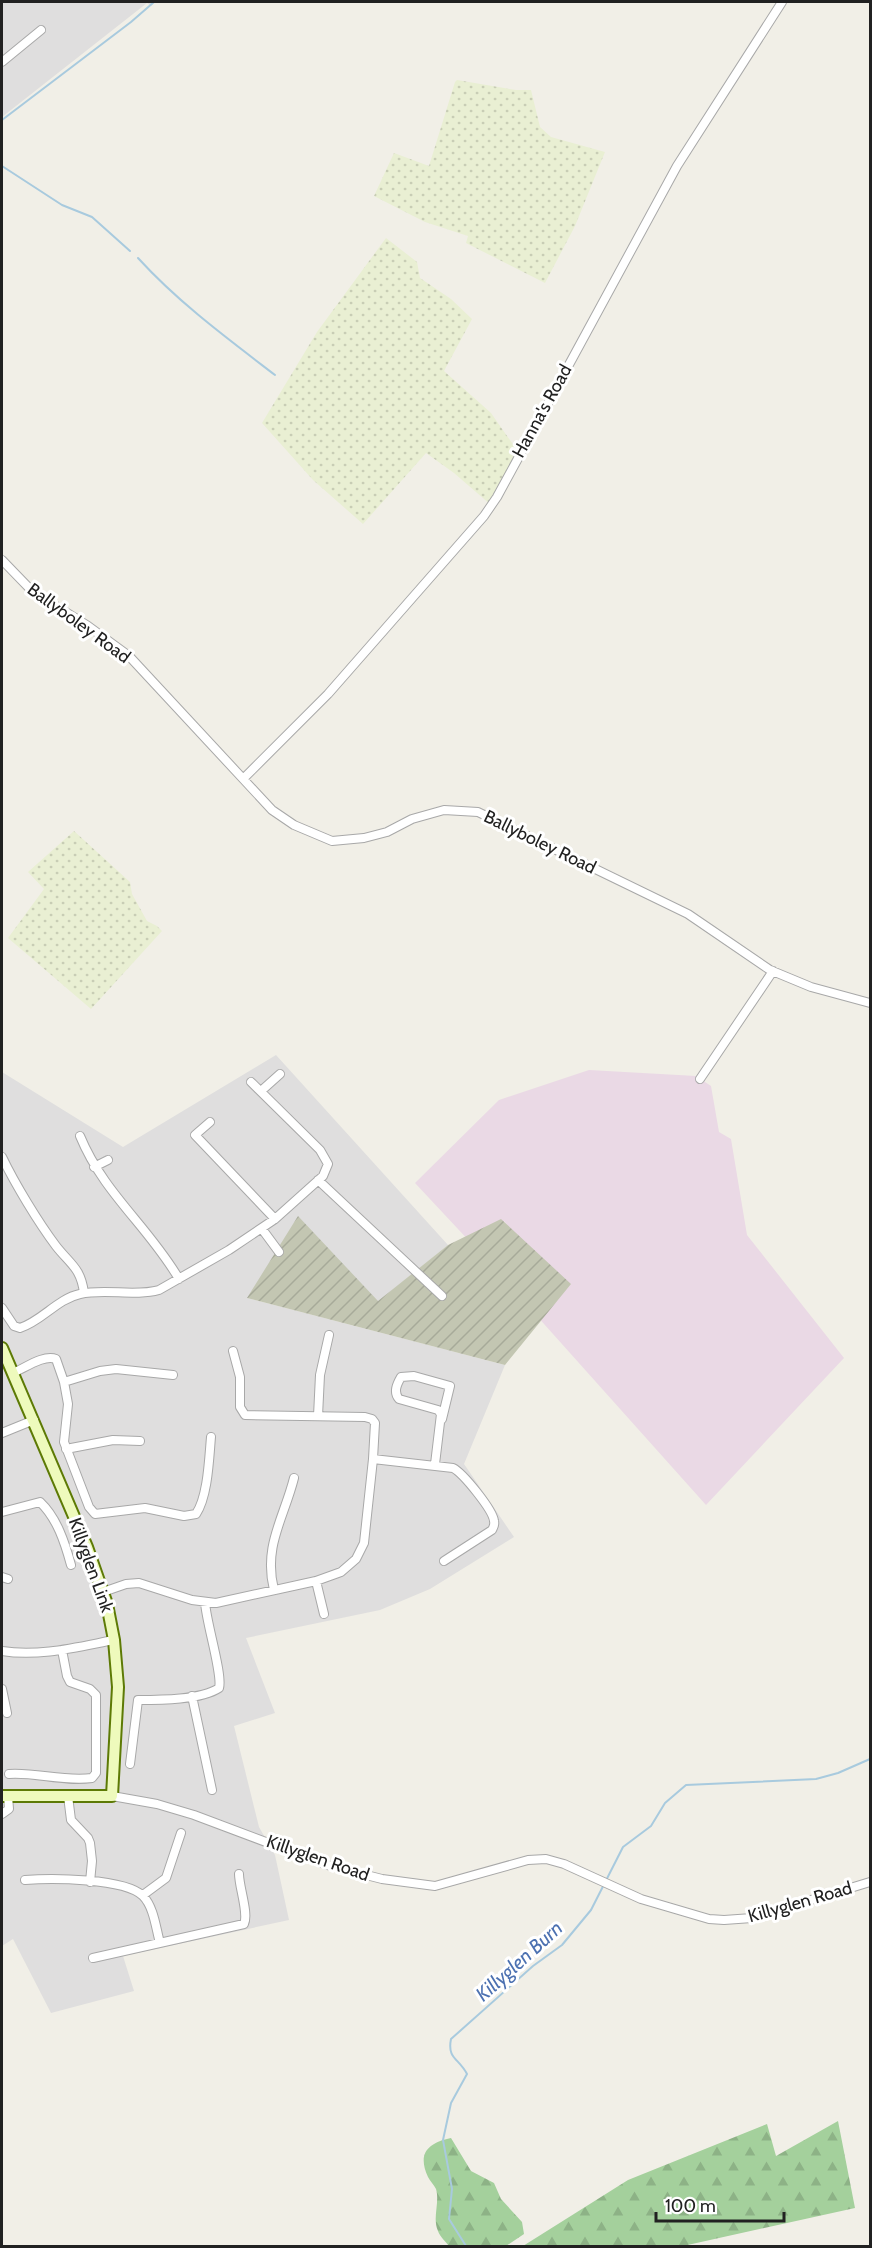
<svg xmlns="http://www.w3.org/2000/svg" width="872" height="2248" viewBox="0 0 872 2248" font-family="Cabin,sans-serif">
  <style>
    .residential { fill: #dfdede }
    .industrial { fill: #ead9e5 }
    .construction { fill: url(#construction-furrows) }
    .farmland { fill: url(#farmland-dots) }
    .forest { fill: url(#forest-firs) }
    .lines { fill: none; stroke-linecap: round; stroke-linejoin: round }
    .stream { stroke: #a8cade; stroke-width: 2 }
    .street-casing { stroke: #a8a8a8; stroke-width: 10 }
    .secondary-casing { stroke: #5d7a05; stroke-width: 14 }
    .street { stroke: #fff; stroke-width: 8 }
    .secondary { stroke: #eefabc; stroke-width: 10 }
    .labels { text-anchor: middle; stroke-width: 6; stroke-linejoin: round; paint-order: stroke }
    .street-label { font-size: 18px; fill: #212121; stroke: #fff }
    .water-label { font-size: 20px; font-style: italic; fill: #4c71b1; stroke: #fff }
  </style>
  <defs>
    <pattern id="construction-furrows" width="10" height="10" patternUnits="userSpaceOnUse" patternTransform="scale(1.5)"><rect width="10" height="10" fill="#c3c6b2"/><path d="M-1 1l2-2M0 10L10 0M9 11l2-2" fill="none" stroke="#a7aa99"/></pattern>
    <pattern id="farmland-dots" width="8" height="8" patternUnits="userSpaceOnUse" patternTransform="scale(1.5)"><rect width="8" height="8" fill="#e9efd3"/><path d="M2 2h.1M6 6h.1" fill="none" stroke="#c8cdb5" stroke-width="1.8" stroke-linecap="round"/></pattern>
    <pattern id="forest-firs" width="22" height="20" patternUnits="userSpaceOnUse" patternTransform="scale(1.5)"><rect width="22" height="20" fill="#a4d09c"/><path d="M5 1l3.5 6h-7zM16 11l3.5 6h-7z" fill="#8db286"/></pattern>
  </defs>
  <rect width="100%" height="100%" fill="#f1efe7"/>
  <path class="residential" d="M2,2H155L151,6L147,3L2,117Z
    M276,1055L448,1245L378,1302L247,1298L505,1365L464,1464L514,1537L430,1589L380,1610L246,1638L275,1713L234,1726L259,1827L275,1855L289,1920L123,1956L134,1991L51,2013L13,1939L2,1946V1072L123,1147Z"/>
  <path class="industrial" d="M589,1070L696,1076L711,1086L719,1132L731,1139L747,1235L844,1358L706,1505L536,1315L558,1284L504,1221L472,1244L415,1183L499,1100Z"/>
  <path class="construction" d="M298,1216L378,1301L448,1245L501,1219L571,1284L505,1365L247,1298Z"/>
  <path class="farmland" d="M457,80L516,90H531L540,127L551,137L605,152L575,226L545,283L466,243L468,236L425,222L374,196L394,153L429,166L455,82Z
    M386,238L417,262L420,278L451,299L472,319L444,371L491,413L519,453L491,505L454,473L426,453L363,524L313,480L262,423L317,332Z
    M74,831L130,882L132,894L147,921L157,926L162,931L91,1009L8,938L44,889L28,872Z"/>
  <path class="forest" d="M838,2121L855,2208L683,2246H523L628,2180L767,2124L776,2156Z
    M451,2138L471,2171L494,2183L501,2199L522,2222L524,2234L506,2246H449C446,2242 440,2237 438,2231C432,2218 440,2203 436,2189C434,2185 430,2181 428,2177C417,2153 428,2143 451,2138Z"/>
  <g class="lines">
    <path class="stream" d="M2,120L131,22L154,2
      M2,166L62,205L92,217L130,251
      M138,258C179,303 228,339 275,375
      M466,2246L449,2219L452,2189L443,2140L451,2103L467,2074C459,2058 447,2059 451,2039L533,1966L562,1945L591,1910L623,1847L651,1826L665,1803L686,1785L816,1779L838,1773L870,1759"/>
    <g class="street-casing">
      <path id="street" d="M2,62L41,30
        M2,560L32,591L88,626L129,656L272,810L294,825L332,841L364,838L387,832L412,819L444,810L478,812L688,914L770,970L811,987L870,1003
        M244,778L328,694L484,516L497,497L677,166L782,2
        M700,1079L773,971
        M261,1091L280,1074
        M210,1122L195,1135L275,1219
        M80,1136C104,1194 148,1226 179,1279
        M2,1157C15,1184 38,1222 56,1246C70,1264 81,1268 84,1293
        M94,1167L108,1160
        M318,1180L442,1296
        M262,1229L279,1252
        M2,1308L14,1326L20,1328C42,1321 57,1299 80,1294C106,1288 134,1297 159,1290L229,1250L275,1219L323,1176L328,1164L320,1150L251,1082
        M13,1373C25,1368 44,1354 56,1359L64,1382L68,1404L64,1442L89,1507L95,1514L145,1508L184,1516L196,1514C208,1496 209,1459 211,1437
        M64,1382L100,1371L116,1369L173,1375
        M318,1416L320,1375L329,1335
        M2,1433L34,1420
        M66,1449L113,1440L140,1441
        M373,1459L453,1468C463,1473 493,1510 494,1521C495,1525 494,1526 492,1530L444,1561
        M435,1464L441,1414L438,1410L399,1399C393,1392 397,1384 401,1377L414,1376L450,1386L442,1419
        M2,1512L40,1502C57,1518 65,1543 71,1565
        M2,1577L8,1579
        M316,1581L324,1614
        M274,1590C263,1546 284,1518 294,1478
        M103,1592L126,1584L139,1583L192,1600L216,1603L316,1581L341,1572L356,1559L364,1543L373,1459L375,1423L372,1419L365,1417L245,1415L240,1407V1377L233,1351
        M2,1651C39,1657 77,1647 114,1640
        M2,1689L7,1713
        M192,1696L212,1790
        M130,1764L138,1700C160,1700 201,1700 219,1688C223,1675 206,1622 205,1602
        M9,1774C36,1772 64,1782 92,1778L96,1773V1695L90,1689L70,1682L67,1676L62,1650
        M68,1796L71,1820L88,1838L90,1843L92,1861L90,1882
        M112,1796L157,1804L194,1815L327,1865L382,1879L435,1886L528,1860L546,1859L564,1864L641,1899L709,1919L724,1920L752,1918L870,1882
        M2,1814L9,1809L8,1796
        M25,1880C51,1878 125,1878 143,1896C154,1907 156,1929 160,1943
        M143,1895L166,1878L181,1833
        M93,1958L244,1924C249,1914 239,1887 239,1874"/>
    </g>
    <g class="secondary-casing">
      <path id="secondary" d="M2,1348L87,1547L107,1604L114,1640L118,1687L112,1796H2"/>
    </g>
    <use href="#street" class="street"/>
    <use href="#secondary" class="secondary"/>
  </g>
  <g class="labels">
    <g class="street-label">
      <text transform="translate(542 411) rotate(-61)" y="6">Hanna's Road</text>
      <text transform="translate(79 623) rotate(36)" y="6">Ballyboley Road</text>
      <text transform="translate(540 842) rotate(26)" y="6">Ballyboley Road</text>
      <text transform="translate(91 1565) rotate(70)" y="6">Killyglen Link</text>
      <text transform="translate(318 1858) rotate(19)" y="6">Killyglen Road</text>
      <text transform="translate(800 1902) rotate(-16)" y="6">Killyglen Road</text>
    </g>
    <g class="water-label">
      <text transform="translate(519 1961) rotate(-42)" y="7">Killyglen Burn</text>
    </g>
  </g>
  <rect width="872" height="2248" fill="none" stroke="#212121" stroke-width="6"/>
  <path d="M656 2212v9h128v-9" fill="none" stroke="#212121" stroke-width="3"/>
  <text x="665" y="2212" font-size="18" fill="#212121" stroke="#ffffff" stroke-width="4.5" paint-order="stroke">100 m</text>
</svg>
